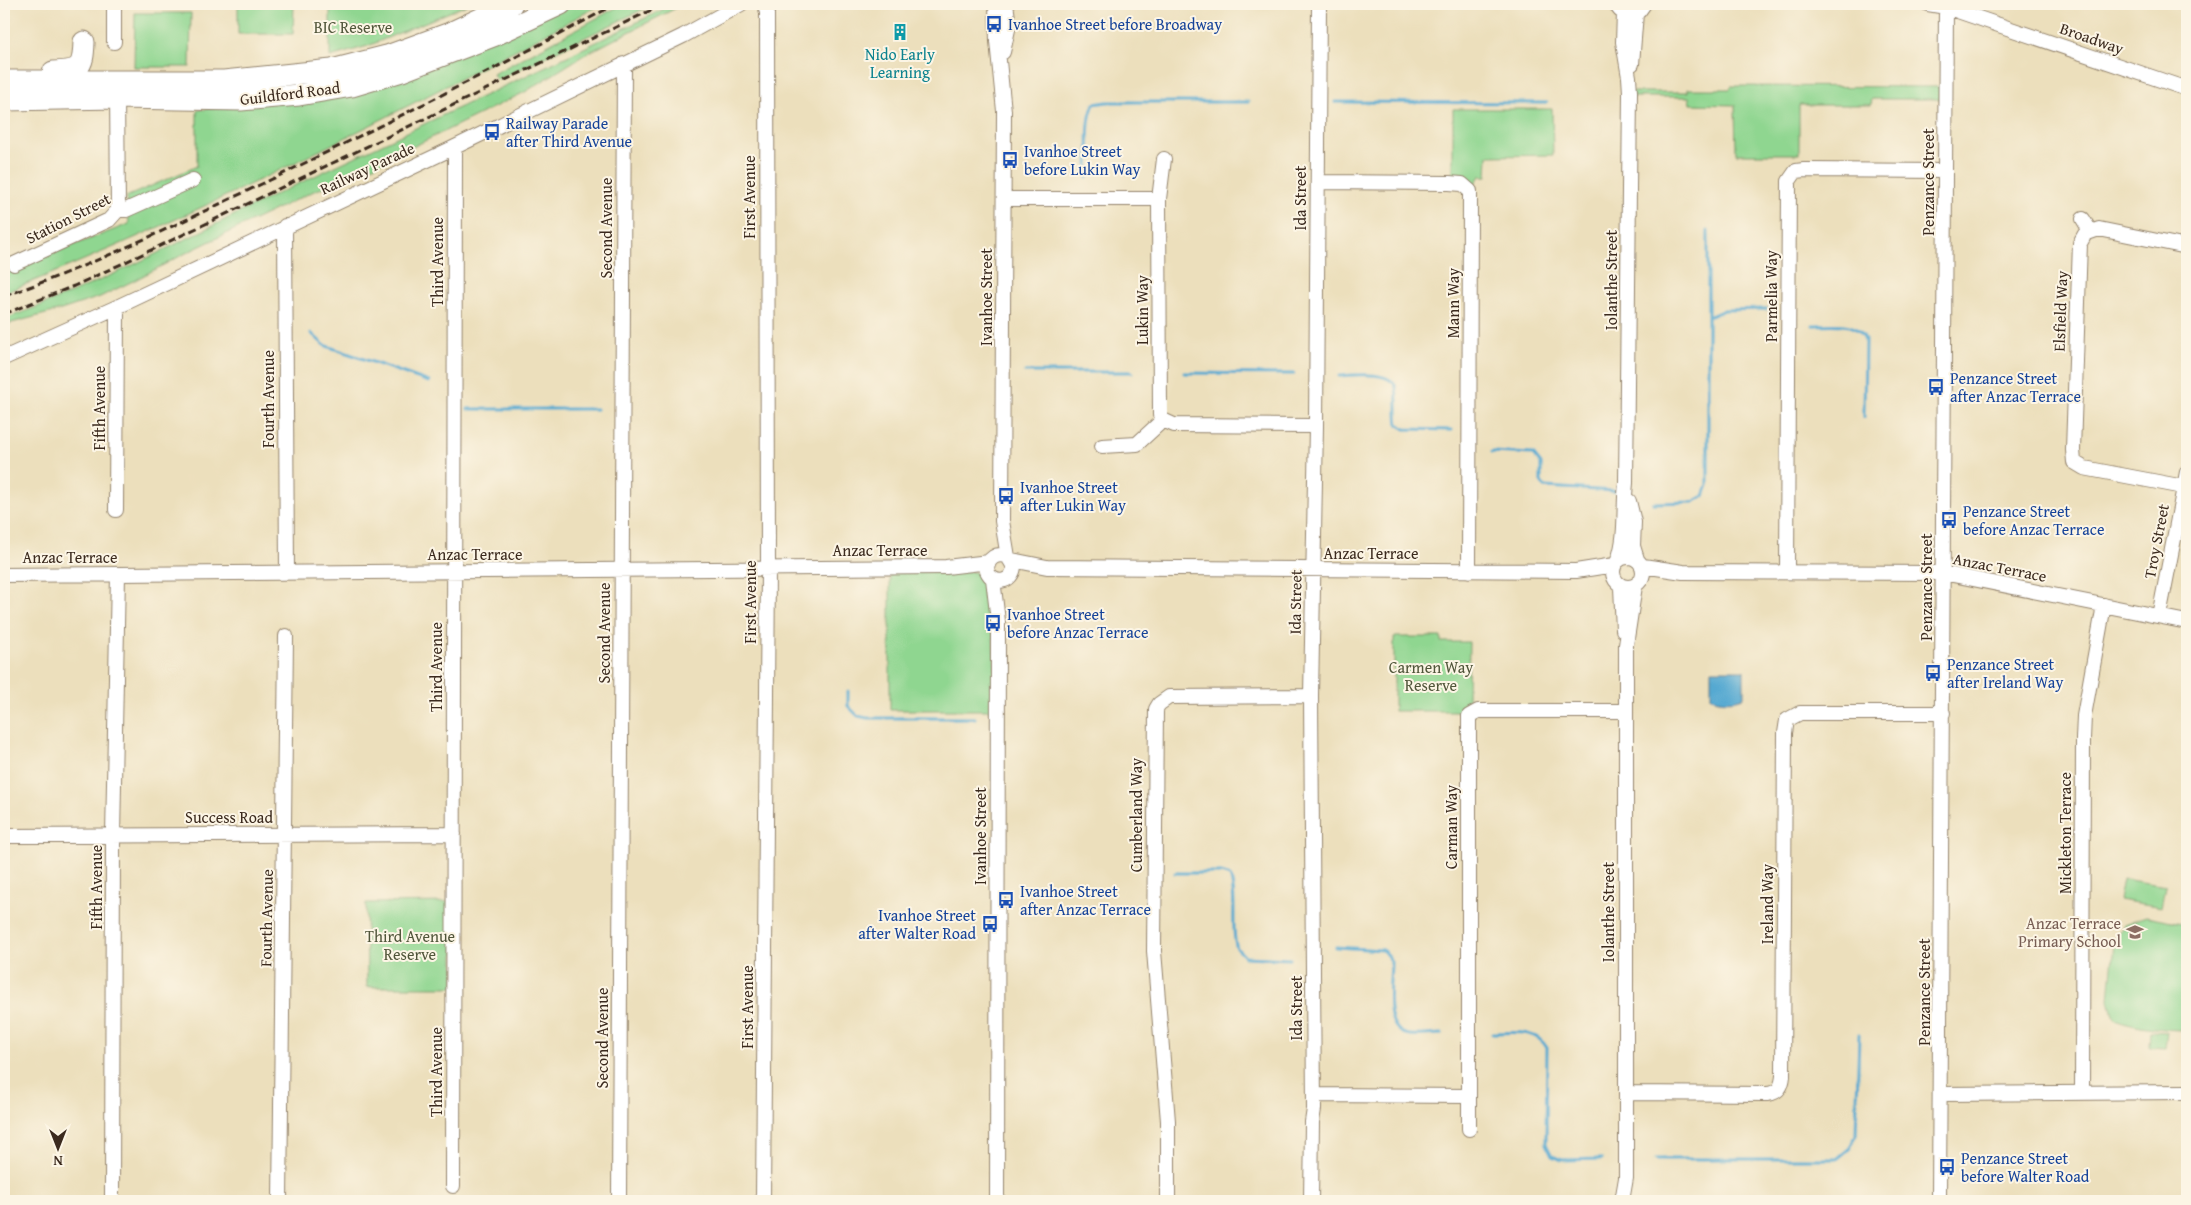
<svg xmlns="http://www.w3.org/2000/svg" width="2191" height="1205" viewBox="0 0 2191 1205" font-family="'Gentium Book Plus',serif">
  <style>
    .green { fill: #8fd690; stroke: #658057 }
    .water { fill: #55a9d1; stroke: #486a78 }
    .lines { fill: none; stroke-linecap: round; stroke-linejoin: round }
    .stream { stroke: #55a9d1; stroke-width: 3 }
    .minor-casing { stroke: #94846d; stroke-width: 16 }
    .highway-casing { stroke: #94846d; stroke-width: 23 }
    .minor { stroke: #fff; stroke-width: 14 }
    .highway { stroke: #fff; stroke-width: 21 }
    .rail { stroke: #3b2a1e; stroke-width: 3; stroke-dasharray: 8 4; stroke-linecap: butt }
    .labels { text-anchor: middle; stroke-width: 4; stroke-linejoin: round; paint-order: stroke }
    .transit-label { font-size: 16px; fill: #164399; stroke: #fcf5e5; text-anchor: start }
    .park-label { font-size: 16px; fill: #50553a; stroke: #fcf5e5 }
    .street-label { font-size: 16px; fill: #3b2a1e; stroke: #fcf5e5 }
    .culture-label { font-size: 16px; fill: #0d838f; stroke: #fcf5e5 }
    .education-label { font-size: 16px; fill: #785e54; stroke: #fcf5e5; text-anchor: end }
  </style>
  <rect width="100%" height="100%" fill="#fcf5e5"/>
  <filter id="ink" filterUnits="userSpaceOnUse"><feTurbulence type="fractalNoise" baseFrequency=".02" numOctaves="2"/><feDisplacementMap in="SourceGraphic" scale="10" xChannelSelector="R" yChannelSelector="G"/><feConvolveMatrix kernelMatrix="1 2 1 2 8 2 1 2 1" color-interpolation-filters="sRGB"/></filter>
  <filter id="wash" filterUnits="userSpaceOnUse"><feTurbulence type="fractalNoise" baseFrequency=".0096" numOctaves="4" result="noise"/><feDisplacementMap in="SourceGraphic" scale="20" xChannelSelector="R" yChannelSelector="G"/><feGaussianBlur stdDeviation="1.12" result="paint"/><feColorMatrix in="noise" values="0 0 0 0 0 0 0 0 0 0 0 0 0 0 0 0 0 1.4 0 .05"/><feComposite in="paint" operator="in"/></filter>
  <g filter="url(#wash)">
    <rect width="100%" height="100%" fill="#ecdfbc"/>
    <path class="green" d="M238,4H294L293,34H238Z
      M330,4H469L368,46L330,57Z
      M569,4H602C407,108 210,211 4,293V272L129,224L126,197L197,166V110L263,104Z
      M623,4H654L497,80L493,74Z
      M674,4H684L584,55L525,92L349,178L314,191L186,253L135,280L100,297L61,310L4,325V319C99,286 188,237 279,193C410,130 543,69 674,4Z
      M135,13H191L190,67H134Z
      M1731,86L1946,87V99H1872L1871,105H1799V154H1736L1735,105L1690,104L1689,97H1630V92H1688V89H1730Z
      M1453,109H1552L1553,155L1488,156L1487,176H1480L1470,191L1453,183Z
      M946,567L989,575L998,710H890V568Z
      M1394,637H1441V642H1469L1468,700L1464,705L1473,713L1469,721L1456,711H1394Z
      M2123,879L2166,886L2162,907L2119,900Z
      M454,902V987H367L366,903Z
      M2146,916L2187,924V1030C2163,1030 2137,1027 2114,1019L2109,1000L2114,943L2124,924Z
      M2150,1031L2167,1032L2165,1048L2149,1047Z"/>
    <path class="water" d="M1711,670H1744V697C1738,702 1717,702 1711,697Z"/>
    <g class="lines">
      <path class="stream" d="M1335,102L1547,103
        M1087,178C1091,154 1084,126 1094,104L1107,102H1248
        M1708,317L1724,310L1766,309
        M1813,325C1831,325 1859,320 1865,340L1864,417
        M311,333L324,345L429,382
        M1025,372H1132
        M1184,373L1294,374
        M1339,376C1353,375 1392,370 1396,388C1398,399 1396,412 1398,424L1405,429L1452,430
        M468,409H596
        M1492,452L1533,454L1541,464V482L1545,487L1615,491
        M1653,503L1693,502L1704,496L1708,485V231
        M848,691V706L858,716L867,718H975
        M1175,873H1221L1230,876C1238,897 1230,932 1237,948C1239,951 1243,954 1245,957L1290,959
        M1336,947L1382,950L1388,955L1391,962C1391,984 1381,1032 1410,1035C1420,1036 1431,1034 1442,1034
        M1492,1033C1512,1033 1536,1028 1547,1048L1546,1144L1552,1156L1562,1160L1602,1159
        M1656,1159H1837L1850,1148L1856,1135L1859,1035"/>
    </g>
  </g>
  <g filter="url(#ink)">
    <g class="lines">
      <g class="minor-casing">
        <path id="minor" d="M996,4L997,41L1004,111L1002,521L1008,557L1014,567C1012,583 994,586 987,571C987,558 997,552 1008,557
          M1616,4C1620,14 1629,17 1639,11L1644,4
          M1928,4L1946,7L2187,89
          M114,42V4
          M1003,52L1009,25L1006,4
          M1632,64L1636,13
          M117,91L118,210
          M1164,159L1159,199L1160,415L1163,420L1174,425L1316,426
          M1318,182L1449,183L1462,184L1470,191L1469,571
          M1004,199H1159
          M118,210H126L193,180
          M2083,219L2090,231
          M285,226L287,572
          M14,264L109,220L118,210
          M4,358L117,307L455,147L683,36L741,4
          M1102,446L1137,444L1163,420
          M2184,487L2084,468L2074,462L2073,450L2080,243L2085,234L2099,229L2187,247
          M1629,501L1634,522L1633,546L1637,559
          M116,510L117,307
          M1613 572a15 15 0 1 1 30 0a15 15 0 1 1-30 0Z
          M1012,560L1047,567L1576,571L1614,565
          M1618,560C1627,536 1623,509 1626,483L1630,92L1629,77L1623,42L1624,13
          M1643,566L1683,572L1943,573L2187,622
          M1787,572L1789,181L1796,171L1804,170L1945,171
          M4,575L946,567L989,562
          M993,579L998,621L997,1201
          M1621,587L1623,630
          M2159,616L2187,472
          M4,836L454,834
          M1626,1093L1767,1094C1778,1093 1782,1087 1783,1076L1785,733L1787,720L1800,713H1943
          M2082,1093L2083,739L2084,716L2104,605
          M1941,1094L2187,1092
          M1314,1095L1469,1096
          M1469,1129V716L1478,711H1625
          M453,1186L455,147
          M112,1201L113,836L118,574
          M280,1201L286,636
          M619,1201L624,64
          M763,1201L768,569L767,13L765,4
          M1168,1201V1121L1154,951L1156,709L1159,704L1169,697L1311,696
          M1311,1201L1312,1122L1314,1109L1311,696L1316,426L1319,4
          M1622,1201L1626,1178V645L1635,586
          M1939,1201L1946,4"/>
      </g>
      <g class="highway-casing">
        <path id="highway" d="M53,72C80,71 83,69 84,42
          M4,81H224L332,70L387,56L450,33L512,4
          M4,100L117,98L241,100L299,95L352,86L402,71L493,36L561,4"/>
      </g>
      <use href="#minor" class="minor"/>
      <use href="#highway" class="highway"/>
      <path class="rail" d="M4,296C95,265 181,222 268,181C385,124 501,66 616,4
        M4,314L74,286L147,252L664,4"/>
    </g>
  </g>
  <defs>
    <g id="bus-bare" transform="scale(1.35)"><path d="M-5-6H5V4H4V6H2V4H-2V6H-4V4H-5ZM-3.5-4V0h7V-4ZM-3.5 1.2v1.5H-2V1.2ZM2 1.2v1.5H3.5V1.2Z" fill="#1a4fb4" stroke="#fcf5e5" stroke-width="2.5" paint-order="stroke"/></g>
    <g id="building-bare" transform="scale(1.35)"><path d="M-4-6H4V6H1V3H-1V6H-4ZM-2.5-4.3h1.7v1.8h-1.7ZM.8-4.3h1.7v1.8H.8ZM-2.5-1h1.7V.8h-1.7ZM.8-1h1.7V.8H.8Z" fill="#0f9aa8" stroke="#fcf5e5" stroke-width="2.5" paint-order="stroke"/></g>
    <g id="school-bare" transform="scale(1.35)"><path d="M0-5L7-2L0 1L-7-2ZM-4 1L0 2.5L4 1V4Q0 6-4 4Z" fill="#8d6e63" stroke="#fcf5e5" stroke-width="2.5" paint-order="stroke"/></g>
  </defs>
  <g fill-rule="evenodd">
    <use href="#bus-bare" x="994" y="24"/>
    <use href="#building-bare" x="900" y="32"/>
    <use href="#bus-bare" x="492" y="132"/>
    <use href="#bus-bare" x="1010" y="160"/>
    <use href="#bus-bare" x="1936" y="387"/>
    <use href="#bus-bare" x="1006" y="496"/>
    <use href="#bus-bare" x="1949" y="520"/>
    <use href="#bus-bare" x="993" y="623"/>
    <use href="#bus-bare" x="1933" y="673"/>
    <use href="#bus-bare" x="1006" y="900"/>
    <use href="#bus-bare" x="990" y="924"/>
    <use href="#school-bare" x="2135" y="932"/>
    <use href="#bus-bare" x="1947" y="1167"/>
  </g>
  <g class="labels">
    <g class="transit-label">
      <text x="1008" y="30">Ivanhoe Street before Broadway</text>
      <text x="506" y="129">Railway Parade<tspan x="506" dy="18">after Third Avenue</tspan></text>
      <text x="1024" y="157">Ivanhoe Street<tspan x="1024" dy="18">before Lukin Way</tspan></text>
      <text x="1950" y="384">Penzance Street<tspan x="1950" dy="18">after Anzac Terrace</tspan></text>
      <text x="1020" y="493">Ivanhoe Street<tspan x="1020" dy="18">after Lukin Way</tspan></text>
      <text x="1963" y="517">Penzance Street<tspan x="1963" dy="18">before Anzac Terrace</tspan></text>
      <text x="1007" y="620">Ivanhoe Street<tspan x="1007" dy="18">before Anzac Terrace</tspan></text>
      <text x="1947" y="670">Penzance Street<tspan x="1947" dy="18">after Ireland Way</tspan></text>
      <text x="1020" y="897">Ivanhoe Street<tspan x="1020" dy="18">after Anzac Terrace</tspan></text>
      <text x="976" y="921" text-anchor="end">Ivanhoe Street<tspan x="976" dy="18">after Walter Road</tspan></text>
      <text x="1961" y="1164">Penzance Street<tspan x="1961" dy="18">before Walter Road</tspan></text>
    </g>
    <g class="park-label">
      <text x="353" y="33">BIC Reserve</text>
      <text x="1431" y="673">Carmen Way<tspan x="1431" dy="18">Reserve</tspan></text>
      <text x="410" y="942">Third Avenue<tspan x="410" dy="18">Reserve</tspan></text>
    </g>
    <g class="street-label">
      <text transform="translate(2092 38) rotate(19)" y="6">Broadway</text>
      <text transform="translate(290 93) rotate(-7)" y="6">Guildford Road</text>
      <text transform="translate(367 168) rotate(-25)" y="6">Railway Parade</text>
      <text transform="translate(1928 182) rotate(-90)" y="6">Penzance Street</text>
      <text transform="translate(749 197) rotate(-90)" y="6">First Avenue</text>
      <text transform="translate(1300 198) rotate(-90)" y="6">Ida Street</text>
      <text transform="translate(68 218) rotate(-27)" y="6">Station Street</text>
      <text transform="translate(606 228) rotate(-90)" y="6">Second Avenue</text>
      <text transform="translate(437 262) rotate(-90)" y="6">Third Avenue</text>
      <text transform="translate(1611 280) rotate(-90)" y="6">Iolanthe Street</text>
      <text transform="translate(1771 296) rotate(-90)" y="6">Parmelia Way</text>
      <text transform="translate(986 297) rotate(-90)" y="6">Ivanhoe Street</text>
      <text transform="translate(1453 303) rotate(-90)" y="6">Mann Way</text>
      <text transform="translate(1142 310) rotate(-90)" y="6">Lukin Way</text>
      <text transform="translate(2060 311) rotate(-88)" y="6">Elsfield Way</text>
      <text transform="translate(268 399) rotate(-90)" y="6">Fourth Avenue</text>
      <text transform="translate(99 408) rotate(-90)" y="6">Fifth Avenue</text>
      <text transform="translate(2156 541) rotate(-79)" y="6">Troy Street</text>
      <text x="880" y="556">Anzac Terrace</text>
      <text x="1371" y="559">Anzac Terrace</text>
      <text x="475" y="560">Anzac Terrace</text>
      <text x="70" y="563">Anzac Terrace</text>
      <text transform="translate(2000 567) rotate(11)" y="6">Anzac Terrace</text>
      <text transform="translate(1926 587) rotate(-90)" y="6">Penzance Street</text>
      <text transform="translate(750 602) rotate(-90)" y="6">First Avenue</text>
      <text transform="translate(1295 602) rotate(-89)" y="6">Ida Street</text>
      <text transform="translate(604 633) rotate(-90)" y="6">Second Avenue</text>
      <text transform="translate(436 667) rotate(-90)" y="6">Third Avenue</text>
      <text transform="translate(1136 815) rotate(-90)" y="6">Cumberland Way</text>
      <text x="229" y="823">Success Road</text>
      <text transform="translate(1451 827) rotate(-90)" y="6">Carman Way</text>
      <text transform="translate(2065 833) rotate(-90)" y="6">Mickleton Terrace</text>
      <text transform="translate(980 836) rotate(-90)" y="6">Ivanhoe Street</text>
      <text transform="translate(96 887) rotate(-90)" y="6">Fifth Avenue</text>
      <text transform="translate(1767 904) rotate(-90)" y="6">Ireland Way</text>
      <text transform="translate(1608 912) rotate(-90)" y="6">Iolanthe Street</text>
      <text transform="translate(266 918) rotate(-89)" y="6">Fourth Avenue</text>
      <text transform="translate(1924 992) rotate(-90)" y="6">Penzance Street</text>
      <text transform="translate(747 1007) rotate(-90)" y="6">First Avenue</text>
      <text transform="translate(1296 1008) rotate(-90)" y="6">Ida Street</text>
      <text transform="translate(602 1038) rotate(-90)" y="6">Second Avenue</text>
      <text transform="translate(436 1072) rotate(-90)" y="6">Third Avenue</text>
    </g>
    <g class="culture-label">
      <text x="900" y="60">Nido Early<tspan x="900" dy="18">Learning</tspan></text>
    </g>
    <g class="education-label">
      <text x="2121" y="929">Anzac Terrace<tspan x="2121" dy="18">Primary School</tspan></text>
    </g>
  </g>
  <rect width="2191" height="1205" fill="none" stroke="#fcf5e5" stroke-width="20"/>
  <g transform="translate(58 1148) rotate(180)" stroke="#fcf5e5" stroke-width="4" paint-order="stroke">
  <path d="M0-4L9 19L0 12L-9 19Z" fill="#3b2a1e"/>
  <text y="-8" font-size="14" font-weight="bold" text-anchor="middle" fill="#3b2a1e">N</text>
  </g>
</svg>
